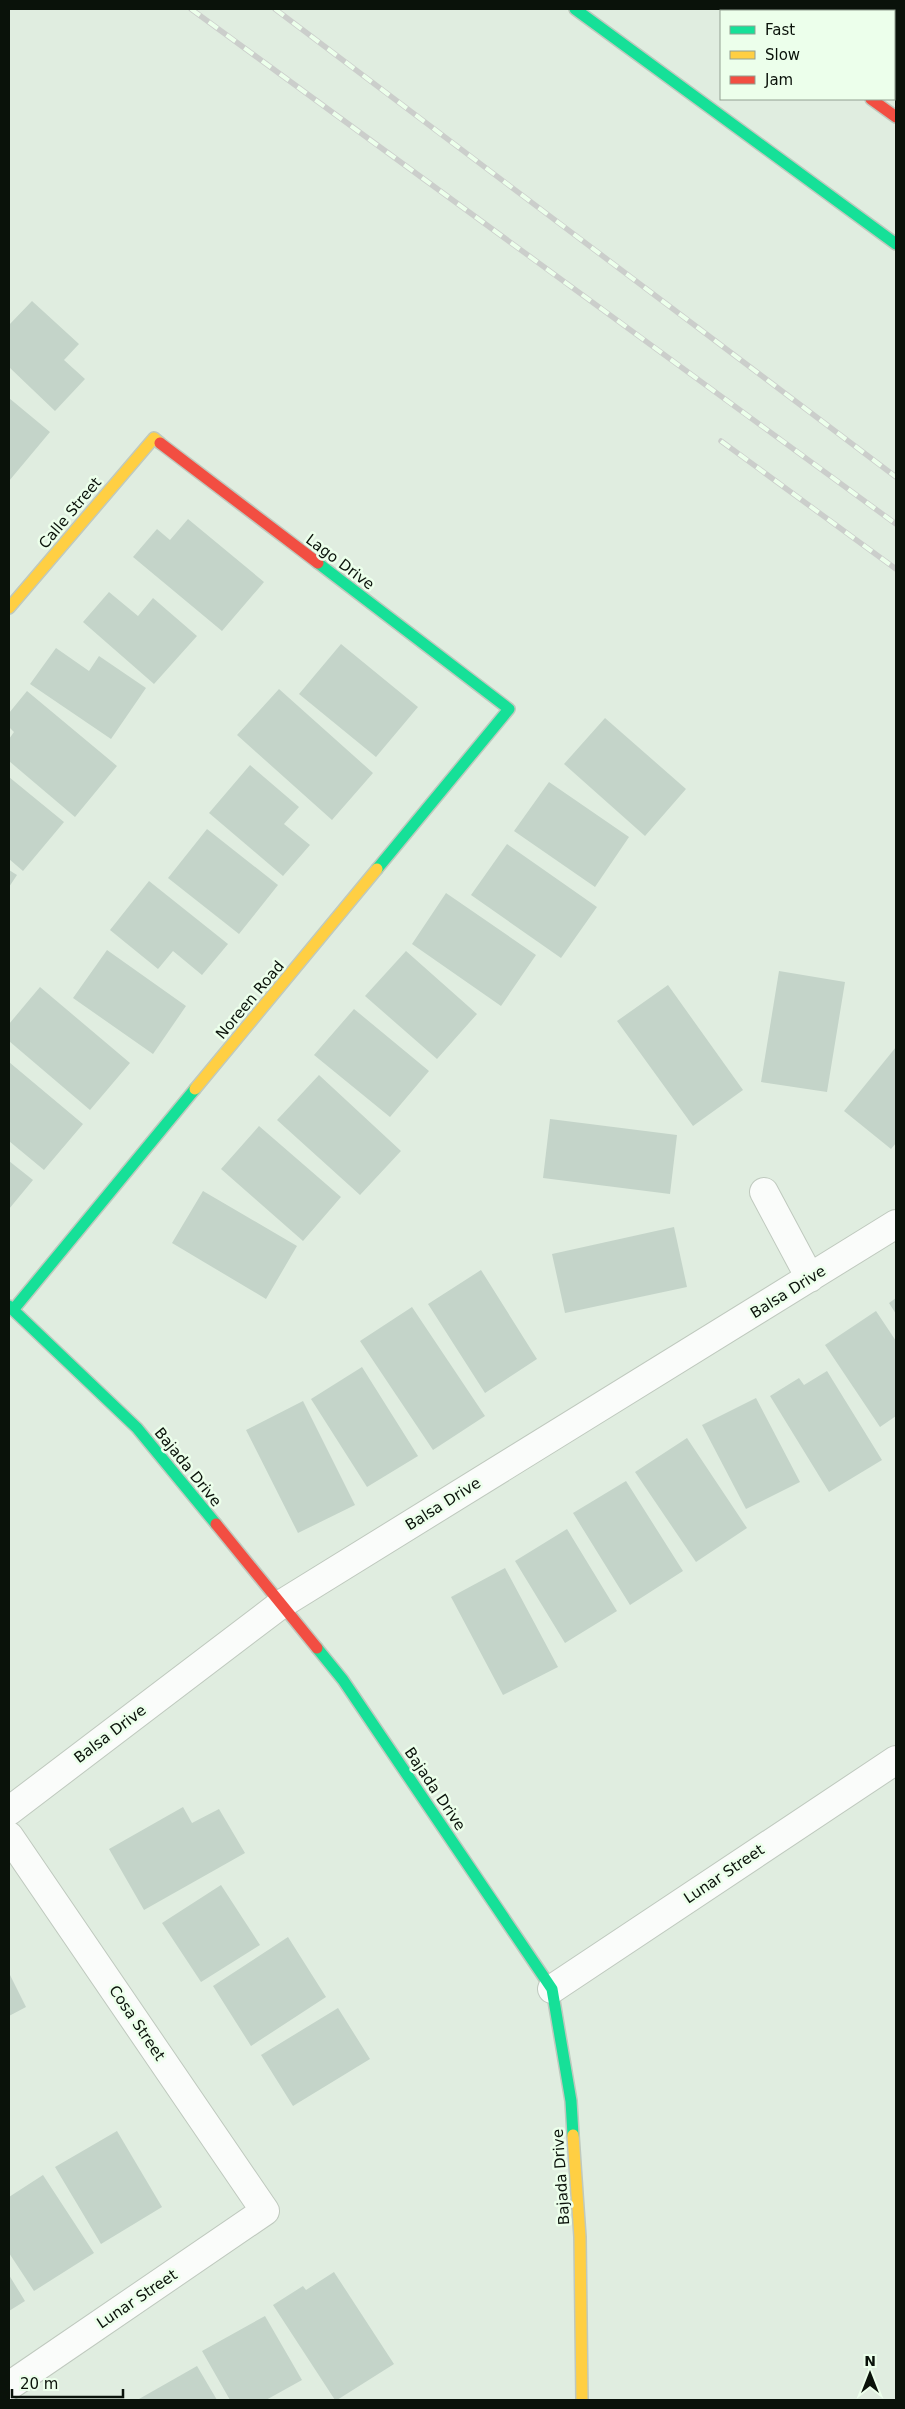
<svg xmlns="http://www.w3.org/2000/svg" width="905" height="2409" viewBox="0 0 905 2409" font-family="'DejaVu Sans',sans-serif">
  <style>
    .building { fill: #c4d4c9 }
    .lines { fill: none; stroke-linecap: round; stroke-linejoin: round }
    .street-casing { stroke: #bfc9be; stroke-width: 30 }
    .fast-casing { stroke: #bfc9be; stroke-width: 14 }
    .slow-casing { stroke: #bfc9be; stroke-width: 14 }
    .jam-casing { stroke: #bfc9be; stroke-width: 14 }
    .street { stroke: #fafcfa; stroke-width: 28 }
    .fast { stroke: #16e098; stroke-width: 11 }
    .slow { stroke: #ffcf43; stroke-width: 11 }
    .jam { stroke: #f24e42; stroke-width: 11 }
    .rail-casing { stroke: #cbcecb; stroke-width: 5.5 }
    .rail { stroke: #ecffeb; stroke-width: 4; stroke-dasharray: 11; stroke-linecap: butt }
    .labels { text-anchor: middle; stroke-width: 5; stroke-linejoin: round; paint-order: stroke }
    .street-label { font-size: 15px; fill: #0a120a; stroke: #ecffeb }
  </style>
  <rect width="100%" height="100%" fill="#e0ede0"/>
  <path class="building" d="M32,301L79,344L64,360L85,379L55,411L9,367V325Z
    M9,398L50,432L9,481Z
    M188,519L264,582L222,631L133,557L157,529L170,540Z
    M109,592L138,616L153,598L197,636L154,684L83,622Z
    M341,644L418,707L376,757L299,694Z
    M56,648L89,671L99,656L146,688L111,739L30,684Z
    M279,689L373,773L332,820L237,735Z
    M27,691L117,766L75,817L9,761V739L14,732L9,727V713Z
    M605,718L686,789L645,836L564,764Z
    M250,765L299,807L284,824L310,845L283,876L209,813Z
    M9,777L64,822L23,871L9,859Z
    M549,782L629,837L595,887L514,831Z
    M207,829L278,885L239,934L168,878Z
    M507,844L597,907L561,958L471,895Z
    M9,870L17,875L9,887Z
    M149,881L228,944L202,975L173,951L158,969L110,930Z
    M446,893L536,955L501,1006L412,944Z
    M107,950L186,1006L153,1054L73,998Z
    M406,951L477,1014L437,1059L365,996Z
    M779,971L845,982L827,1092L761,1082Z
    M668,985L743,1090L693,1126L617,1021Z
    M40,987L130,1063L90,1110L9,1041V1024Z
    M354,1009L429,1071L390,1117L314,1055Z
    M896,1047V1143L891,1149L844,1111Z
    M9,1062L83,1124L44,1170L9,1141Z
    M319,1075L401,1151L360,1195L277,1120Z
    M550,1119L677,1135L670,1194L543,1178Z
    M259,1126L341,1197L303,1241L221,1169Z
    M9,1161L33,1180L9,1209Z
    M203,1191L297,1246L266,1299L172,1243Z
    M674,1227L687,1287L565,1313L552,1254Z
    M481,1270L537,1359L485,1393L428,1304Z
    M896,1298V1314L889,1303Z
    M412,1307L485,1416L433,1450L360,1341Z
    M876,1311L896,1341V1416L880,1427L825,1345Z
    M362,1367L418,1456L367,1487L311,1399Z
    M827,1371L882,1460L829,1492L770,1396L799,1378L804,1385Z
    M756,1398L800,1482L746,1509L702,1425Z
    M303,1401L355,1505L298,1533L246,1430Z
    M687,1438L747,1528L696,1562L635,1472Z
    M626,1481L683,1571L630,1605L573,1513Z
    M567,1529L617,1611L565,1643L515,1561Z
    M505,1568L558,1667L503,1695L451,1597Z
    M183,1807L192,1823L219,1809L245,1853L144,1910L109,1849Z
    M221,1885L260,1945L201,1982L162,1923Z
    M288,1937L326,1997L251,2046L213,1986Z
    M9,1973L26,2007L9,2016Z
    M338,2008L370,2059L293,2106L261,2055Z
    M117,2131L162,2207L101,2244L55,2167Z
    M43,2175L94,2253L34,2291L9,2253V2197Z
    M334,2272L394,2364L337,2400H335L273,2305L303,2286L306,2290Z
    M9,2275L25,2301L9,2311Z
    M265,2316L302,2380L266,2400H230L202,2351Z
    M197,2366L217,2400H139V2399Z"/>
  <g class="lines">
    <g class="street-casing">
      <path id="street" d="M764,1192L810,1278
        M9,1811L280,1605L896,1224
        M9,1836L265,2211L9,2386
        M552,1989L896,1760"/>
    </g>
    <g class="fast-casing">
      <path id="fast" d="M575,9L896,244
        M751,9L755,11
        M318,563L509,709L377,869
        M9,1306L137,1428L216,1524
        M13,1310L195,1089
        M317,1648L343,1680L552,1989L571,2101L573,2135"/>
    </g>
    <g class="slow-casing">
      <path id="slow" d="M9,608L154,438L160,443
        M195,1089L377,869
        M573,2135L580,2237L582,2400"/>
    </g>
    <g class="jam-casing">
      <path id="jam" d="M871,99L896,117
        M160,443L318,563
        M216,1524L317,1648"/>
    </g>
    <use href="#street" class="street"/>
    <use href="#fast" class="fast"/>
    <use href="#slow" class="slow"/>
    <use href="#jam" class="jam"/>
    <g class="rail-casing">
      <path id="rail" d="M191,9L896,524
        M275,9L896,477
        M721,441L896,569"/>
    </g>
    <use href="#rail" class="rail"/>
  </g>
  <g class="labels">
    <g class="street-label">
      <text transform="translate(70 513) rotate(-50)" y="5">Calle Street</text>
      <text transform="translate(340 562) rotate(37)" y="5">Lago Drive</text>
      <text transform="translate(250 1000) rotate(-50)" y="5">Noreen Road</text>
      <text transform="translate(788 1292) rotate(-32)" y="5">Balsa Drive</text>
      <text transform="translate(188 1467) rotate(51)" y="5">Bajada Drive</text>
      <text transform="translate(443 1504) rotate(-32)" y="5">Balsa Drive</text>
      <text transform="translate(110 1734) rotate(-37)" y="5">Balsa Drive</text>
      <text transform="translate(435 1789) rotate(56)" y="5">Bajada Drive</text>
      <text transform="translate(724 1874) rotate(-34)" y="5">Lunar Street</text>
      <text transform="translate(137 2023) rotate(56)" y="5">Cosa Street</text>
      <text transform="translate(561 2177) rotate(-94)" y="5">Bajada Drive</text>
      <text transform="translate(137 2299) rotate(-34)" y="5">Lunar Street</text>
    </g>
  </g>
  <rect width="905" height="2409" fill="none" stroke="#0a120a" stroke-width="20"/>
  <rect x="720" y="10" width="175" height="90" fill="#ecffeb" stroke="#92a091"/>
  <rect x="730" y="26" width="25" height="8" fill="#16e098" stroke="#92a091"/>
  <text x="765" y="35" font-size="15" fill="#0a120a">Fast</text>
  <rect x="730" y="51" width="25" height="8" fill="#ffcf43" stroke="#92a091"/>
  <text x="765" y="60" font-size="15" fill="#0a120a">Slow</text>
  <rect x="730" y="76" width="25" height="8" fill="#f24e42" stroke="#92a091"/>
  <text x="765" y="85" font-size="15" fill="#0a120a">Jam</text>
  <g transform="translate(870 2374)" stroke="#ecffeb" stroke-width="4" paint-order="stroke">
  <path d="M0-4L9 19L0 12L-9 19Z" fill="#0a120a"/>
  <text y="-8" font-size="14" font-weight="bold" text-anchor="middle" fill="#0a120a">N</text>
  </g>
  <path d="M12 2389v8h111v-8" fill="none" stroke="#0a120a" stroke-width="2.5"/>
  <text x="20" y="2389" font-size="15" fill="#0a120a" stroke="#ecffeb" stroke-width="4" paint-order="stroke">20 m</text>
</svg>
